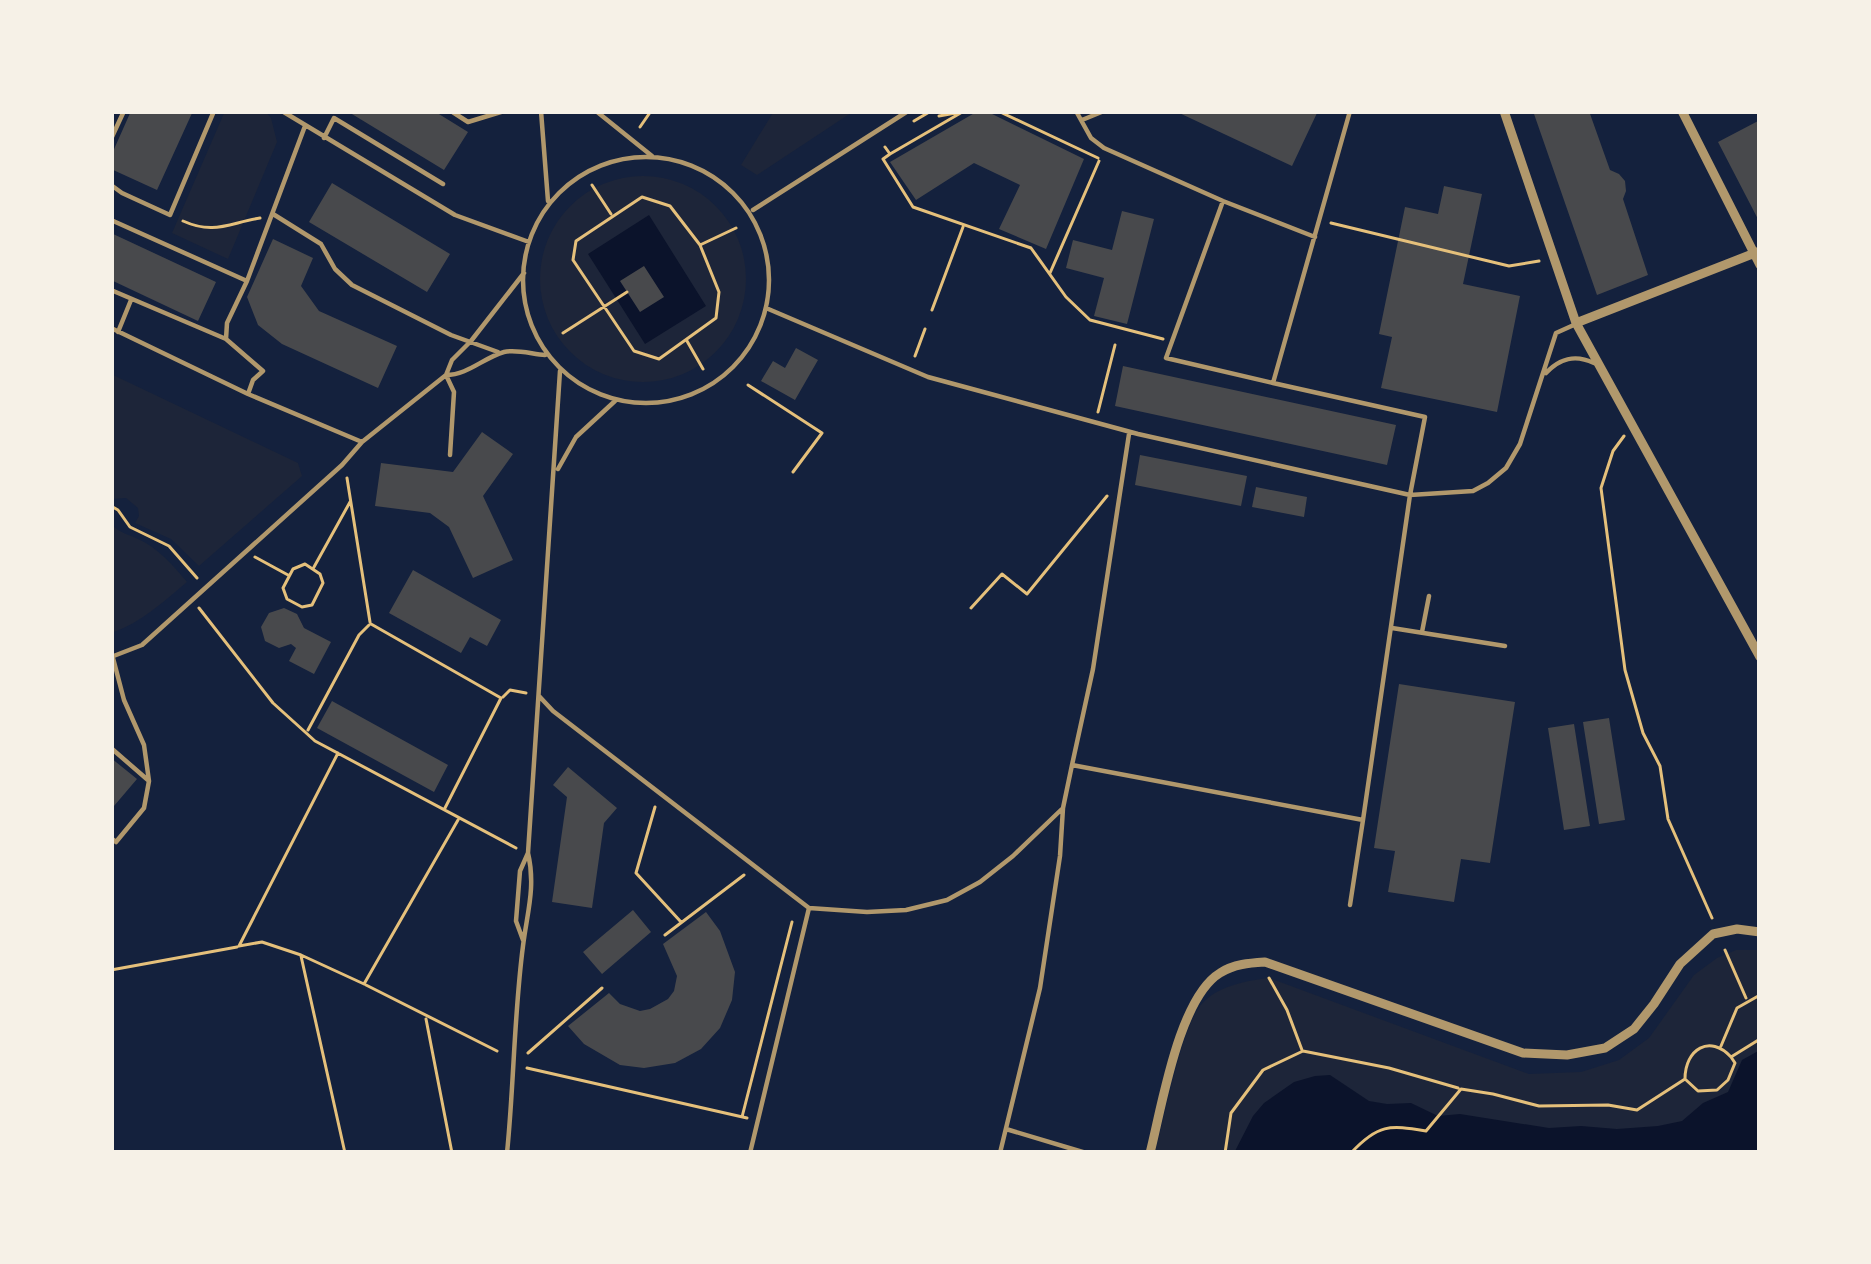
<svg xmlns="http://www.w3.org/2000/svg" width="1871" height="1264" viewBox="0 0 1871 1264" font-family="'Source Serif 4',serif">
  <style>
    .green { fill: #1d2539 }
    .water { fill: #0b132b }
    .building { fill: #48494c }
    .lines { fill: none; stroke-linecap: round; stroke-linejoin: round }
    .path { stroke: #e5c07b; stroke-width: 3 }
    .service { stroke: #b1986c; stroke-width: 4.5 }
    .minor { stroke: #b1986c; stroke-width: 9 }
  </style>
  <rect width="100%" height="100%" fill="#14213d"/>
  <path class="green" d="M225,111H265L271,118L277,142L228,259L172,233Z
    M774,111H854L757,175L741,165Z
    M540 279a103 103 0 1 1 206 0a103 103 0 1 1-206 0Z
    M111,374L298,463L302,476L199,566L171,539L135,523L139,516L138,508L126,498L111,499Z
    M111,524C121,534 126,533 138,539C157,547 174,566 187,582C163,602 141,623 111,633Z
    M1736,950H1760V1153H1155C1164,1119 1181,1031 1200,1006C1216,986 1245,981 1269,978L1529,1074L1581,1072L1619,1060L1649,1038L1694,975L1717,958Z"/>
  <path class="water" d="M649,215L706,306L645,344L588,254Z
    M1760,1050V1153H1234L1253,1116L1264,1103L1294,1082L1315,1076L1330,1075L1369,1101L1387,1104L1411,1103L1438,1116L1460,1114L1549,1128L1581,1126L1617,1129L1658,1126L1682,1121L1703,1103L1728,1092L1742,1060Z"/>
  <path class="building" d="M131,111H193L157,190L111,169V156Z
    M347,111H434L468,132L444,170Z
    M978,111H986L1084,159L1046,249L999,229L1020,185L974,163L916,200L890,162Z
    M1175,111H1312L1317,113L1292,166Z
    M1533,111H1589L1610,170L1619,174L1625,181L1626,191L1623,199L1648,275L1597,295Z
    M1760,120V223L1718,142Z
    M332,183L450,254L427,292L309,222Z
    M1444,186L1482,194L1463,284L1520,296L1497,412L1381,388L1392,337L1379,334L1405,207L1438,214Z
    M1122,211L1154,219L1127,324L1094,316L1104,278L1066,268L1073,240L1112,250Z
    M111,233L216,282L198,321L111,280Z
    M273,239L313,258L301,286L319,311L397,346L378,388L282,344L258,325L247,297Z
    M644,266L664,297L640,312L620,281Z
    M796,348L818,360L795,400L761,381L773,361L785,368Z
    M1123,366L1396,425L1387,465L1115,406Z
    M482,432L513,454L483,496L513,560L473,578L449,527L430,513L375,506L381,463L453,472Z
    M1140,455L1247,476L1241,506L1135,485Z
    M1256,487L1307,497L1304,517L1252,507Z
    M413,570L501,620L487,646L470,637L461,653L389,613Z
    M284,608L297,614L304,628L331,642L314,674L289,661L296,648L291,644L279,648L265,641L261,627L269,613Z
    M1399,684L1515,702L1490,863L1461,859L1454,902L1388,892L1395,851L1374,848Z
    M332,701L448,765L434,792L317,728Z
    M1609,718L1625,820L1599,824L1583,722Z
    M1574,724L1590,826L1564,830L1548,728Z
    M111,758L137,779L114,806L111,804Z
    M568,767L617,808L604,823L592,908L552,902L567,797L553,785Z
    M633,910L651,932L602,974L583,952Z
    M706,912L720,931L735,972L732,1000L720,1028L701,1049L675,1063L644,1068L620,1065L584,1044L568,1026L609,993L620,1004L640,1011L650,1009L668,999L674,991L677,976L663,944Z"/>
  <g class="lines">
    <path class="path" d="M998,111L1098,158
      M939,116L961,112
      M914,121L931,111
      M640,127L651,111
      M885,147L890,154L964,111
      M890,154L883,159L913,207L1031,248L1066,297L1090,320L1163,339
      M592,185L611,214
      M183,221C214,235 229,223 260,218
      M1331,223L1509,266L1539,261
      M700,245L719,292L716,318L659,359L634,351L573,260L576,241L642,197L670,206L700,245L736,228
      M1050,273L1099,161
      M932,310L963,227
      M563,333L627,292
      M687,341L703,369
      M915,356L925,329
      M748,385L822,433L793,472
      M1098,412L1115,345
      M1624,436L1613,451L1601,488L1625,670L1643,733L1660,766L1668,819L1712,918
      M347,478L370,622
      M111,506L118,510L130,527L169,546L197,578
      M255,557L288,575
      M305,564L320,574L323,583L312,605L302,607L287,599L283,588L293,569Z
      M314,567L350,502
      M199,608L273,703L315,741L516,848
      M971,608L1002,574L1027,594L1107,496
      M371,624L501,698L445,808
      M503,697L510,690L526,693
      M308,730L359,635L369,625
      M338,753L239,946L262,942L301,955L364,984L458,820
      M655,807L636,873L681,922
      M665,935L744,875
      M1725,950L1746,998
      M301,956L345,1153
      M111,970L237,947
      M1269,978L1287,1010L1302,1050
      M366,985L497,1051
      M426,1019L452,1153
      M1721,1046L1737,1008L1760,995
      M528,1053L602,988
      M1731,1057C1710,1034 1685,1049 1685,1079L1698,1091L1717,1090L1728,1080L1735,1063L1731,1057L1760,1039
      M527,1068L747,1118
      M742,1117L792,922
      M1225,1153L1231,1113L1263,1070L1303,1051L1389,1068L1458,1088
      M1351,1153C1378,1124 1389,1125 1426,1131L1461,1089L1493,1094L1539,1106L1608,1105L1637,1110L1685,1079"/>
    <path class="service" d="M282,111L455,215L529,242
      M451,111L468,122L504,111
      M541,111L548,201
      M596,111L652,156
      M1076,111L1091,138L1104,148L1223,201L1315,237
      M1082,120L1104,111
      M324,138L334,118L443,184
      M111,139L124,111
      M523 280a123 123 0 1 1 246 0a123 123 0 1 1-246 0Z
      M111,185L122,193L170,215L214,111
      M1223,201L1166,358L1273,383
      M753,210L908,111
      M273,214L321,244L335,269L352,285L451,335L498,352
      M111,220L247,281
      M111,290L226,339
      M766,308L928,377L1138,434L1410,495L1473,491L1488,483L1506,468L1520,444L1556,333L1576,324
      M111,328L248,394L362,442
      M118,332L131,300
      M1546,373C1560,358 1575,354 1594,363
      M446,375L452,360L471,341L524,273
      M446,375L454,392L450,455
      M248,394L253,380L263,371L226,339L227,323L247,281L305,126
      M558,469L576,437L615,401
      M1392,628L1505,646
      M1422,632L1429,596
      M111,657L142,645L342,465L362,442L446,375C468,375 483,358 504,352C516,349 532,354 545,355
      M113,658L124,700L144,745L149,781
      M539,696L553,711L809,908L867,912L906,910L947,900L980,882L1013,856L1063,808L1072,765L1363,820L1410,495L1425,417L1273,383L1350,111
      M111,748L149,781L144,808L116,842L111,838
      M1072,765L1093,669L1129,434
      M1350,905L1363,820
      M523,940L516,921L520,871L528,853
      M1006,1129L1086,1153
      M507,1153C514,1084 514,1014 523,946C527,913 536,887 528,853L560,371
      M750,1153L809,908
      M1000,1153L1040,988L1060,856L1063,808"/>
    <path class="minor" d="M1504,111L1576,323L1760,657
      M1682,111L1760,265
      M1576,323L1760,251
      M1150,1153C1162,1106 1179,998 1220,973C1234,964 1250,963 1265,962L1523,1053L1567,1055L1605,1048L1634,1029L1654,1004L1680,964L1713,934L1737,929L1760,932"/>
  </g>
  <rect width="1871" height="1264" fill="none" stroke="#f6f1e7" stroke-width="228"/>
</svg>
